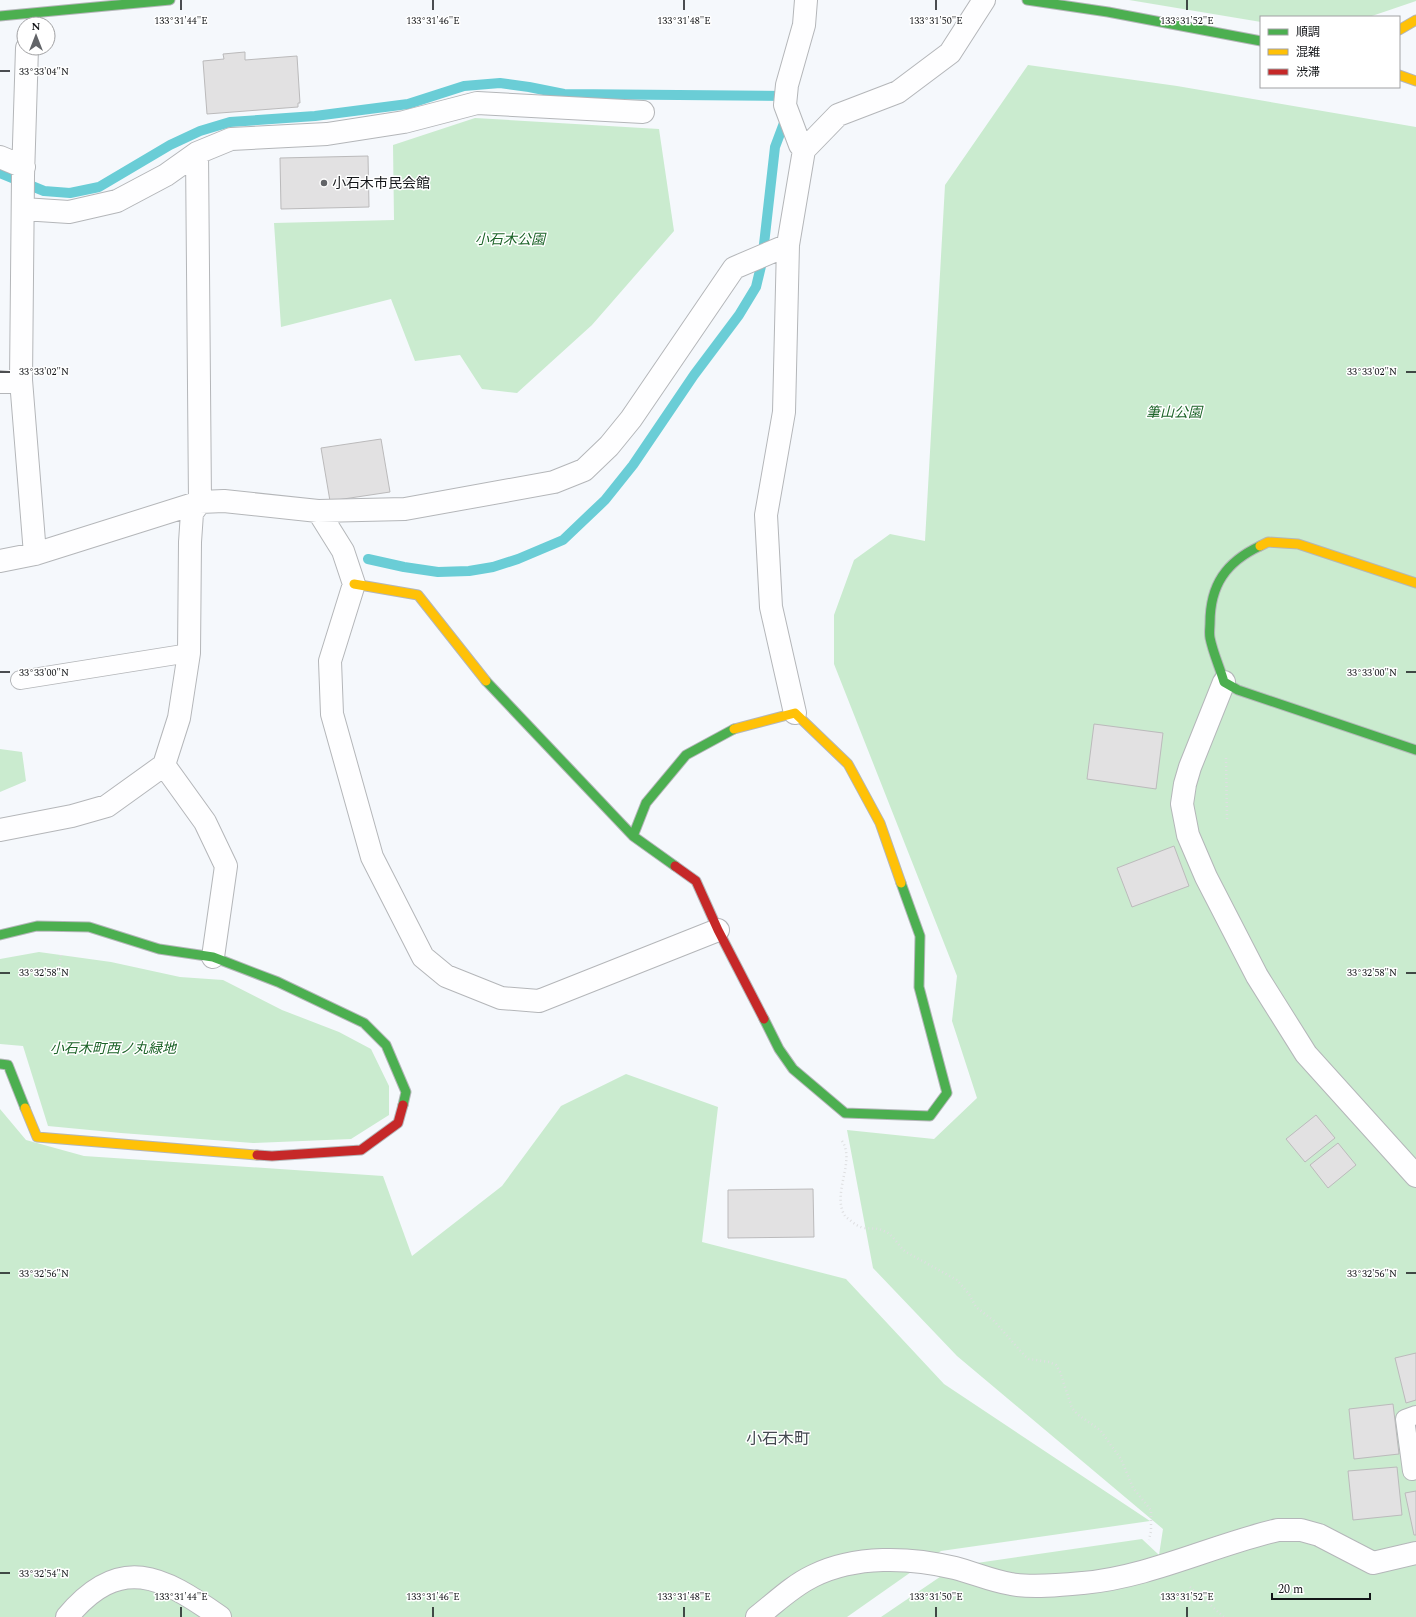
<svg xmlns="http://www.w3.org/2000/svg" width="1416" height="1617" viewBox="0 0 1416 1617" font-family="Spectral,'Noto Sans JP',serif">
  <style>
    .green { fill: #caebcf }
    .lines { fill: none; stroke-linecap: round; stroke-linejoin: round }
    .stream { stroke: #6acdd6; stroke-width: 10 }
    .building { fill: #e2e1e2; stroke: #bbbabb }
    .lane-casing { stroke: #b4b6b9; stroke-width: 20 }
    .street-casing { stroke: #b4b6b9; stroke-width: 24 }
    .fast-casing { stroke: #b4b6b9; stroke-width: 11 }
    .slow-casing { stroke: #b4b6b9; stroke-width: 11 }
    .jam-casing { stroke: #b4b6b9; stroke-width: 11 }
    .path { stroke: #dedfe1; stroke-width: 2.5; stroke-dasharray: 1 3; stroke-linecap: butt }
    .lane { stroke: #fefeff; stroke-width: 18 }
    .street { stroke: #fefeff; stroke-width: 22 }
    .fast { stroke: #4caf50; stroke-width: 9 }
    .slow { stroke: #ffc107; stroke-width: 9 }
    .jam { stroke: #c62828; stroke-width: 9 }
    .ticks { fill: none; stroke: #131518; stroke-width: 1.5 }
    .poi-dot { fill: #626468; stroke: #fff; stroke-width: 1.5 }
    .labels { text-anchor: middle; stroke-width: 3; stroke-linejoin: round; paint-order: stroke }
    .poi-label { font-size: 14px; fill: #131518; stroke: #fff; text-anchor: start }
    .park-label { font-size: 14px; font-style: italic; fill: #1c6328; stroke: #fff }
    .quarter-label { font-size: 16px; fill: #444a51; stroke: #fff }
    .ticks-label { font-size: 10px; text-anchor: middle; fill: #131518; stroke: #fff; stroke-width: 3; stroke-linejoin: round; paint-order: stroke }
  </style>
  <rect width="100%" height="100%" fill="#f5f8fc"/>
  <path class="green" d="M1129,0H1416V1L1369,17H1261V22Z
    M1028,65L1177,86L1416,127V1617H881L956,1566L1142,1539L1159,1555L1163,1529L957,1356L873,1268L847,1130L934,1139L977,1098L952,1021L957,976L834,664V615L854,560L890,534L925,541L945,185Z
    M475,118L659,129L674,231L592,325L517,393L482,389L460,355L415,361L391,299L281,327L274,223L394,220L393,145Z
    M0,749L22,752L26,781L0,792Z
    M39,952L111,962L180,977L223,980L282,1010L339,1032L371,1049L389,1086V1115L351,1139L253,1143L121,1133L48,1126L23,1046L0,1044V959Z
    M626,1074L718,1107L702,1242L846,1279L944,1384L1150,1521L941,1551L847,1617H0V1109L26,1140L84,1156L383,1176L412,1256L502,1186L561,1106Z"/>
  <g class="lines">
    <path class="stream" d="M0,173L44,191L70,193L99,187L170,145L200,131L230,122L315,116L408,104L464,86L500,83L529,87L564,94L787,96
      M368,559L404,567L438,572L469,571L493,567L518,559L563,540L605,500L633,465L694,375L739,315L756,287L762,262L775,147L787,115"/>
  </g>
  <path class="building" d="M245,52V60L297,56L300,103H298V107L207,114L203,61L224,59L223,54Z
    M368,156L369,207L281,209L280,158Z
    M381,439L390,492L330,501L321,448Z
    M1094,724L1163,733L1156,789L1087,779Z
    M1174,846L1189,886L1132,907L1117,868Z
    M1316,1115L1335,1138L1305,1162L1286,1139Z
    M1338,1143L1356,1165L1328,1188L1310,1165Z
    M813,1189L814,1237L728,1238V1190Z
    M1416,1353V1400L1406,1403L1395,1358Z
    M1393,1404L1399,1454L1354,1459L1349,1409Z
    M1397,1467L1402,1515L1353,1520L1348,1471Z
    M1416,1491V1535H1414L1405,1493Z"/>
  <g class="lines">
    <g class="lane-casing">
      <path id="lane" d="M20,680L189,653
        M1416,1415L1405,1419L1412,1471L1416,1470"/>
    </g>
    <g class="street-casing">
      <path id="street" d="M27,48L23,176L21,380L35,554
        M804,150L800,145L785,105L787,85L804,25L806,0
        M0,157L24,167
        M23,209L69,212L117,201L166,175L197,153L231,139L327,134L404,122L477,103L643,112
        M0,382L21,380
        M318,511L343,551L354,584L330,661L332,714L372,857L423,957L446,976L501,998L539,1001L718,930
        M0,561L35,554L200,502L224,501L318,511L405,509L554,482L584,470L609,446L631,419L734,268L788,245
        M1224,682L1190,767L1185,784L1182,804L1188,835L1206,877L1257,976L1306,1054L1416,1176
        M795,713L771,607L766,515L784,412L788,245L804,150L838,115L898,92L950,53L984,0
        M164,765L205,822L226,866L213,957
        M0,830L72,816L107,806L164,765L179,718L189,653L190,542L192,513L200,502L197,153
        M67,1617C120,1553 162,1576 220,1617
        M757,1617C775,1603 792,1586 813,1576C855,1555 910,1557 955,1568C974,1573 992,1581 1011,1584C1031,1588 1062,1585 1083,1583C1150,1577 1213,1545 1278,1530H1301L1319,1535L1373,1563L1416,1553"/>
    </g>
    <g class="fast-casing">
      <path id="fast" d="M1027,0L1108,12L1261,41
        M0,16L170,0
        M1260,546C1226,562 1210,585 1210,623C1210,627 1209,633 1210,638C1213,653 1220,668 1224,682L1238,690L1416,750
        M486,681L633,836L675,866
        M633,836L646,803L686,755L734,729
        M0,935L37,926L89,927L159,949L213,957L278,982L364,1023L386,1045L406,1092L403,1105
        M764,1019L779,1049L793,1069L845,1113L930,1116L947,1093L919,987L920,936L901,883
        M0,1064L8,1065L25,1108"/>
    </g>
    <g class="slow-casing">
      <path id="slow" d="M1399,30L1416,20
        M1399,75L1416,81
        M1260,546L1268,542L1298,544L1416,583
        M354,584L418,595L486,681
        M734,729L795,713L848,764L880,823L901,883
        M25,1108L37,1137L257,1155"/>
    </g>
    <g class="jam-casing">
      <path id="jam" d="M675,866L696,881L718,930L764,1019
        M257,1155L272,1156L361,1150L398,1123L403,1105"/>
    </g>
    <path class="path" d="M1226,758L1227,819
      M58,976L61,954
      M842,1141C856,1161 831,1194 845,1216C847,1218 850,1220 852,1222C867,1233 871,1225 884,1231C893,1234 898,1246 906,1252L957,1280L969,1294L976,1307L994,1321L1025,1356L1029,1359L1049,1362L1056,1365L1060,1372L1072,1408L1077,1414L1100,1430L1121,1459L1133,1488L1151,1510V1531L1149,1540
      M1190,1587L1224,1617"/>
    <use href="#lane" class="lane"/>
    <use href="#street" class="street"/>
    <use href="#fast" class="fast"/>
    <use href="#slow" class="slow"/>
    <use href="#jam" class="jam"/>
  </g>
  <path class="ticks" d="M181,0V10M433,0V10M684,0V10M936,0V10M1187,0V10M0,71H10M0,372H10M1406,372H1416M0,672H10M1406,672H1416M0,973H10M1406,973H1416M0,1273H10M1406,1273H1416M0,1573H10M181,1607V1617M433,1607V1617M684,1607V1617M936,1607V1617M1187,1607V1617"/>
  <circle class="poi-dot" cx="324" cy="183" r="4"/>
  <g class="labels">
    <g class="poi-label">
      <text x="332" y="188">小石木市民会館</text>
    </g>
    <g class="park-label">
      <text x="510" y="244">小石木公園</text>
      <text x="1174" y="417">筆山公園</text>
      <text x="113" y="1053">小石木町西ノ丸緑地</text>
    </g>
    <g class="quarter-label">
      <text x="778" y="1444">小石木町</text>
    </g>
  </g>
  <g class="ticks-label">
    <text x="181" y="24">133°31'44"E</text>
    <text x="433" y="24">133°31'46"E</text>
    <text x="684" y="24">133°31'48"E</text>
    <text x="936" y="24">133°31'50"E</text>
    <text x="1187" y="24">133°31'52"E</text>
    <text x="44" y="75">33°33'04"N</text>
    <text x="44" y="375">33°33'02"N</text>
    <text x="1372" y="375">33°33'02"N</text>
    <text x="44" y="676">33°33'00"N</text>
    <text x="1372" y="676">33°33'00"N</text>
    <text x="44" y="976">33°32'58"N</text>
    <text x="1372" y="976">33°32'58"N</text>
    <text x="44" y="1277">33°32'56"N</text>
    <text x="1372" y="1277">33°32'56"N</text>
    <text x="44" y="1577">33°32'54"N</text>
    <text x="181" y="1600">133°31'44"E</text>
    <text x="433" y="1600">133°31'46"E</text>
    <text x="684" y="1600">133°31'48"E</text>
    <text x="936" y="1600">133°31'50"E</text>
    <text x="1187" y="1600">133°31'52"E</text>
  </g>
  <rect x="1260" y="16" width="140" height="72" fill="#ffffff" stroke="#a1a1a3"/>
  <rect x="1268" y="29" width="20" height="6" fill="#4caf50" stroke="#a1a1a3"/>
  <text x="1296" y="36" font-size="12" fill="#131518">順調</text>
  <rect x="1268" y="49" width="20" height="6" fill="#ffc107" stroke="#a1a1a3"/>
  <text x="1296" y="56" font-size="12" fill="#131518">混雑</text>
  <rect x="1268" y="69" width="20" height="6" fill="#c62828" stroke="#a1a1a3"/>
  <text x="1296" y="76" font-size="12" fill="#131518">渋滞</text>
  <g transform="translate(36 36)"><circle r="19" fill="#ffffff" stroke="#a1a1a3"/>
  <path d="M0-3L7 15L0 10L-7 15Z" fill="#626468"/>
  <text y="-6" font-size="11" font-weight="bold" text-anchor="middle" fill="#131518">N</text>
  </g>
  <path d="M1272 1593v6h98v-6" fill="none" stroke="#131518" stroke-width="2"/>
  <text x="1278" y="1593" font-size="12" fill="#131518" stroke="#ffffff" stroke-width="3" paint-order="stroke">20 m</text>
</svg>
